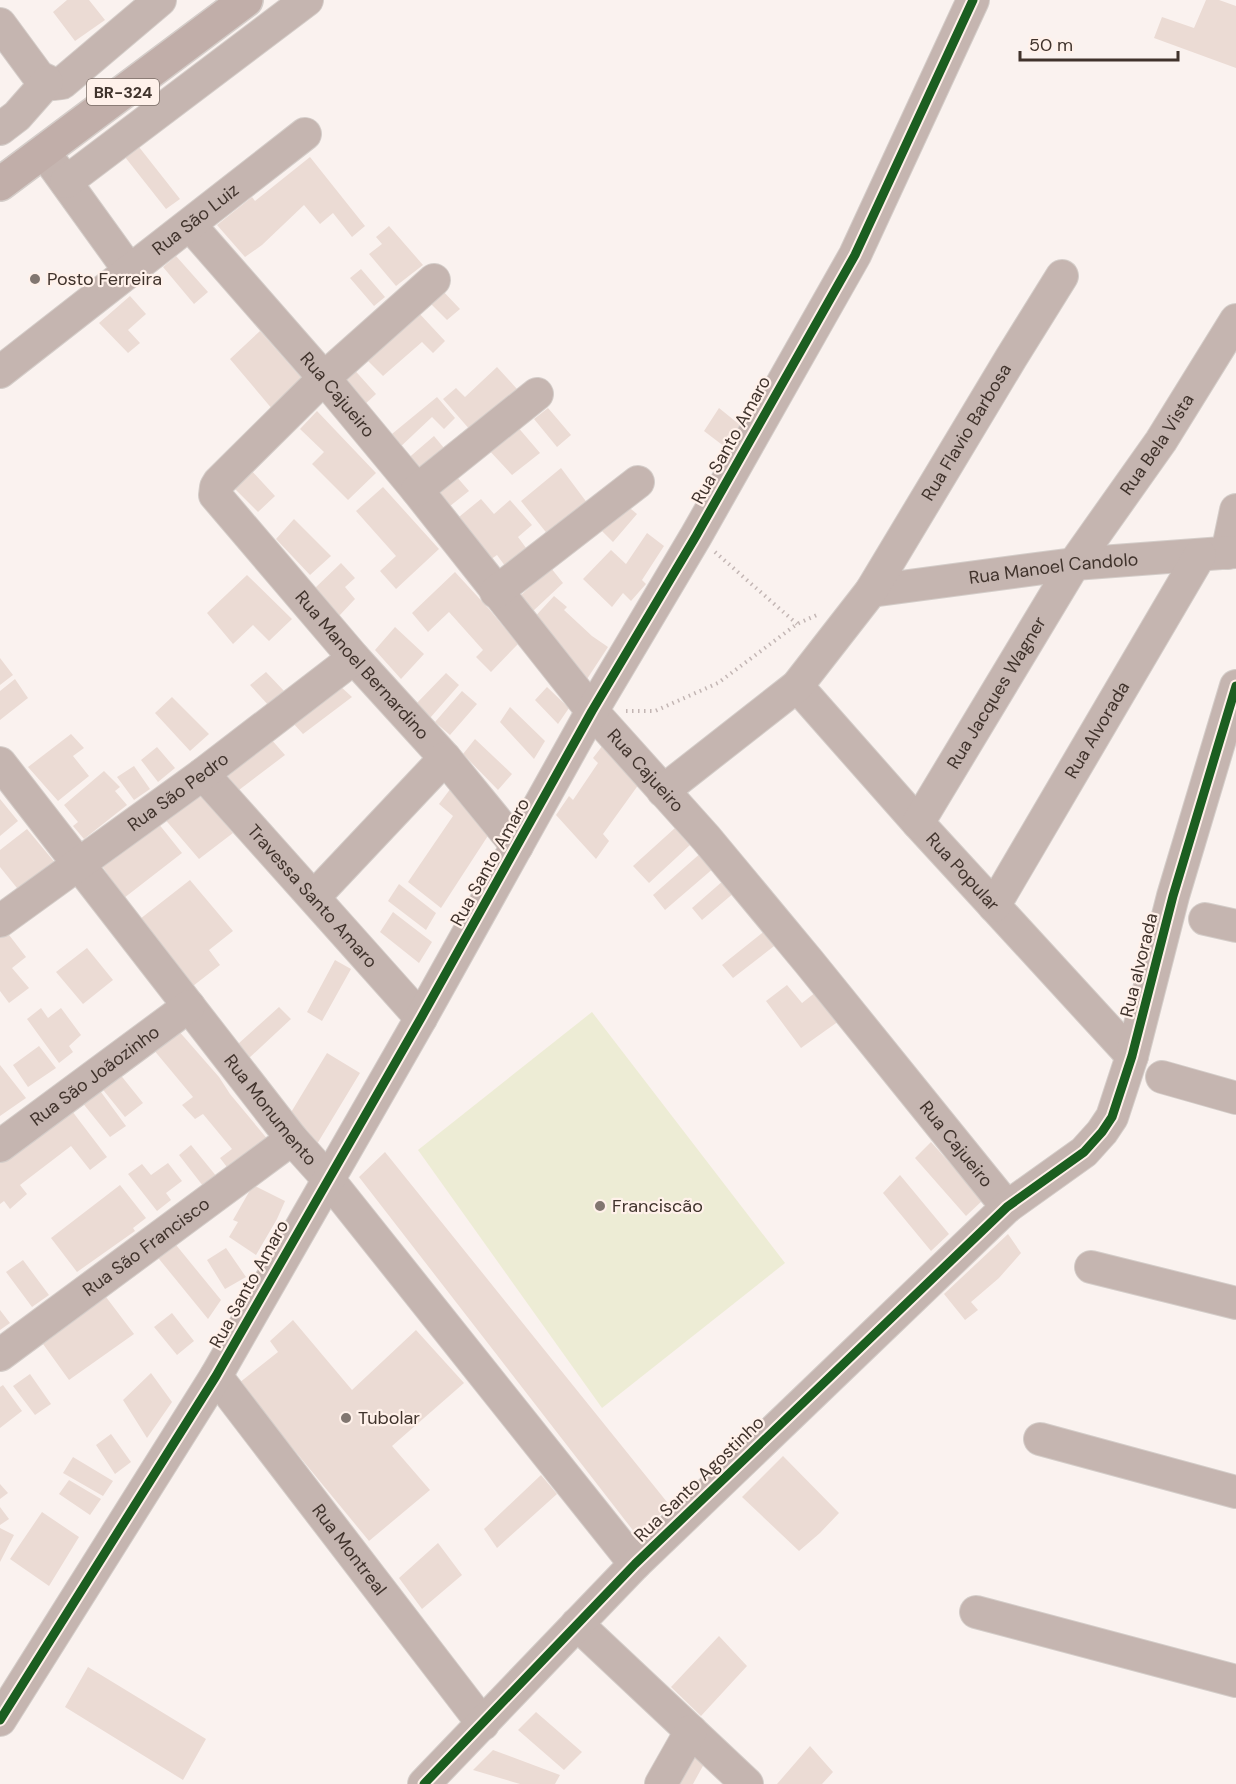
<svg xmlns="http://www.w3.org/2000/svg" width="1236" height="1784" viewBox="0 0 1236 1784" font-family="'DM Sans',sans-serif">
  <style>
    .green { fill: #edecd5 }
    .building { fill: #ebdbd4 }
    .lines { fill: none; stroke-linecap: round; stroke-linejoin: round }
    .minor-casing { stroke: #d4cdc9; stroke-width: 34 }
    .highway-casing { stroke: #d4cdc9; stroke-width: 36 }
    .path { stroke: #c3b6b4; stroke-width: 4; stroke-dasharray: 1.5 4.5; stroke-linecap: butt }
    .minor { stroke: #c5b5b0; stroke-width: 32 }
    .highway { stroke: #c1aea9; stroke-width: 33 }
    .cycleway-casing { stroke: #fff1ea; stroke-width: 13 }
    .cycleway { stroke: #1b5e20; stroke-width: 9 }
    .poi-dot { fill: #817670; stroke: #fff1ea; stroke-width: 2 }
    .labels { text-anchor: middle; stroke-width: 4.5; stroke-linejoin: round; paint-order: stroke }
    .shield { fill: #fff1ea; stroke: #796c65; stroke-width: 1.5 }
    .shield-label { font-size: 16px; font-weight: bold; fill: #40332c }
    .street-label { font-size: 18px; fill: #40332c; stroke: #fff1ea }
    .poi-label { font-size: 18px; fill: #40332c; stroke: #fff1ea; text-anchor: start }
  </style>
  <rect width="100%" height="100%" fill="#faf2ef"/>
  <path class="green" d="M592,1012L785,1263L602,1408L418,1150Z"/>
  <path class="building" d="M67,0H89L105,20L75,41L53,12Z
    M1206,0H1219L1236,6V68L1154,38L1162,17L1194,28Z
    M139,147L180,199L166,209L125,157Z
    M310,157L365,226L352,237L333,213L320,224L304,205L262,245L245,257L217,225L252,197L255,201Z
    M389,226L423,265L396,286L369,254L382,244L376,237Z
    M176,256L208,292L194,304L163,267Z
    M361,269L385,297L374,306L350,278Z
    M441,289L460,309L447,320L428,301Z
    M130,296L146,314L128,330L140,343L128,353L99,323Z
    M417,311L445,341L433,353L422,342L383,376L365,358Z
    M260,331L305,382L273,410L230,359Z
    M351,366L376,394L363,406L339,377Z
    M497,367L517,389L471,431L443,399L456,388L465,397Z
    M437,397L455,418L444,429L432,417L397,450L387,438Z
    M548,408L571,435L557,447L534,419Z
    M719,408L740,425L725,447L704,431Z
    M317,411L376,473L348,500L312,464L324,452L300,429Z
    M516,425L540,453L512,475L487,448Z
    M434,436L444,448L414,473L405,461Z
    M561,468L588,504L549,536L521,501Z
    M250,469L275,496L258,512L233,487Z
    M456,476L469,491L445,510L433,495Z
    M383,487L439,549L396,589L380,571L396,556L356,511Z
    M481,499L494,514L510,500L532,525L518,537L529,552L508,570L497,555L487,562L454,521Z
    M625,504L637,514L613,542L599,528Z
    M294,519L331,556L310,575L276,539Z
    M647,533L664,546L642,580L646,584L631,601L623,593L612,607L583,579L611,550L626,564Z
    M341,563L355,578L345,587L355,599L339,616L314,589Z
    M551,568L563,583L532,612L520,596Z
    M455,572L489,609L518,644L491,672L476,657L483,650L449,612L428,632L412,613Z
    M247,575L292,619L269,641L253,625L233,644L207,613Z
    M554,596L567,607L564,610L592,636L608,647L587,679L531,621Z
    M395,627L424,654L401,679L375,650Z
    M0,658L13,675L0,685Z
    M266,672L286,693L270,707L250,685Z
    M446,673L459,685L430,718L416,704Z
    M15,679L28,698L0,720V691Z
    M339,685L352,697L303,734L292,722Z
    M547,687L569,708L558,724L535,700Z
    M462,691L477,704L450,735L435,722Z
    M172,697L209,734L190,751L155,713Z
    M510,707L545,741L534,759L500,722Z
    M71,734L84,748L73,756L89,776L58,801L28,767Z
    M270,738L285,755L239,790L225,773Z
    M475,739L512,774L498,790L463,754Z
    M603,745L639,784L603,834L609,841L596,859L556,815L569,796L573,800L598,763L593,758Z
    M157,747L175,768L158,782L141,760Z
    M134,766L150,789L134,800L117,777Z
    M104,771L120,787L115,791L127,805L84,839L73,826L78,822L64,805Z
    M451,788L493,828L441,908L408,882L453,816L439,804Z
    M197,791L233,833L199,859L163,817Z
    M0,799L18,821L0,836Z
    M158,823L182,853L124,898L102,866Z
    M675,828L690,845L649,883L633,866Z
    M27,829L57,865L21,893L0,867V850Z
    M702,852L715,867L665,910L653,895Z
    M190,880L233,931L209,950L220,965L193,986L140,919Z
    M724,880L735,892L702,920L692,908Z
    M399,884L436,913L426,930L388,901Z
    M393,912L432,942L419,963L380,932Z
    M767,929L778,943L733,978L722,965Z
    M6,931L26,957L12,968L29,988L9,1003L0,991V936Z
    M87,948L113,980L83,1004L56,972Z
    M335,960L351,969L322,1021L307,1012Z
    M787,985L802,1003L816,992L839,1021L801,1048L766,1001Z
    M279,1007L291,1019L248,1059L238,1044Z
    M41,1008L48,1018L61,1008L81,1035L69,1046L73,1052L59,1063L27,1019Z
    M177,1029L219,1077L230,1094L269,1141L230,1171L220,1158L232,1149L203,1114L195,1119L182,1105L193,1097L153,1049Z
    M39,1046L56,1068L28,1087L13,1065Z
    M327,1053L360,1073L317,1144L290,1114Z
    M0,1065L26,1098L0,1116Z
    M119,1073L143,1103L125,1117L100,1086Z
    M98,1088L126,1126L110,1137L81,1101Z
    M72,1111L107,1157L90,1170L71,1146L20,1185L27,1194L10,1209L4,1201L0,1204V1158Z
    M931,1142L983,1200L966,1216L915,1158Z
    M191,1145L217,1177L203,1186L179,1155Z
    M385,1152L671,1507L635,1533L359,1177Z
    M168,1163L182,1181L166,1193L171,1200L157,1211L128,1174L142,1164L151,1175Z
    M900,1175L949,1234L931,1251L883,1193Z
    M120,1185L146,1218L133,1228L135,1231L77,1272L51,1238Z
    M253,1185L285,1201L277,1219L256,1255L229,1237L238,1222L233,1220Z
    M1008,1234L1021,1253L999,1278L971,1302L978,1310L965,1320L944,1294Z
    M172,1240L221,1300L208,1319L155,1254Z
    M226,1248L246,1277L225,1289L207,1260Z
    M23,1260L49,1295L32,1307L6,1272Z
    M106,1297L134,1334L69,1380L43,1344Z
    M0,1310L10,1323L0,1330Z
    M172,1313L194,1341L177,1355L154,1327Z
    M293,1320L352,1390L416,1330L464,1383L392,1446L430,1490L369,1541L239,1383L278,1352L270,1341Z
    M151,1373L172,1402L147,1438L123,1400Z
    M30,1374L51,1404L35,1415L13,1386Z
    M3,1385L22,1411L0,1428V1387Z
    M111,1434L131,1462L115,1474L96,1445Z
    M783,1456L839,1513L820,1533L799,1551L742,1497Z
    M73,1457L113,1481L103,1496L63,1473Z
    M541,1475L557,1494L497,1548L484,1529Z
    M69,1480L101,1499L90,1515L59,1494Z
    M0,1484L8,1493L0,1499Z
    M0,1507L9,1519L0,1525Z
    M42,1512L79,1537L49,1586L10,1559Z
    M0,1528L14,1535L0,1562Z
    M438,1543L462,1575L422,1609L399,1578Z
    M719,1636L747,1666L701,1716L671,1687Z
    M88,1667L206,1739L183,1780L65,1707Z
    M536,1712L582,1752L564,1770L518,1730Z
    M810,1746L833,1772L822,1784H777Z
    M691,1747L704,1764L693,1784H670Z
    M493,1750L560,1775L555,1784H520L473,1770Z"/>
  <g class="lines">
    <g class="minor-casing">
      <g id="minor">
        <path d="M0,24L39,77L54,84L62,83L160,0"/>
        <path d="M0,129L17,116L47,82"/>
        <path d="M54,166L129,270"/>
        <path d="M66,182L307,0"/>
        <path id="s1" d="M190,225L324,378L417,490L592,711L706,838L809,962L1007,1207"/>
        <path id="s2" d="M434,280L324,378L219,482L216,487L215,495L354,658L445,758L517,846"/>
        <path id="s3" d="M0,372L305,134"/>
        <path d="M417,490L537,394"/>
        <path d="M1227,553L1236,510"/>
        <path id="s4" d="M871,591L1074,564L1236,552"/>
        <path d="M496,592L638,482"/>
        <path id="s5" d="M797,686L918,823L1132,1056"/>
        <path id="s6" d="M0,763L292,1139L328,1179L635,1564"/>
        <path id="s7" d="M203,774L421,1018"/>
        <path id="s8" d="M663,791L797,686L871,591L1011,358L1062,276"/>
        <path id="s9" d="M918,823L1074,564L1161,441L1236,320"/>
        <path d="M314,897L445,758"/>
        <path id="s10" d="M994,906L1200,555"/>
        <path d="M1205,919L1236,926"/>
        <path id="s11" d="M0,921L203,774L354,658"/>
        <path d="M1162,1077L1236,1098"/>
        <path id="s12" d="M0,1146L189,1006"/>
        <path d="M1091,1267L1236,1303"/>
        <path id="s13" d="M0,1355L292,1139"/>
        <path id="s14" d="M216,1376L483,1724"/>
        <path d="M1040,1439L1236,1492"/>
        <path d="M976,1612L1236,1681"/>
        <path d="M577,1624L747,1784"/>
        <path d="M0,1720L216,1376L421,1018L592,711L696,536L855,255L973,0"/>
        <path d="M424,1784L635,1564L1007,1207L1084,1152L1102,1132L1112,1117L1132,1056L1173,896L1236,686"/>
        <path d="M661,1784L691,1731"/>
      </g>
    </g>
    <g class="highway-casing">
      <path id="highway" d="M0,184L246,0"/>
    </g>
    <path class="path" d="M715,552L797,624
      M626,711H655L718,683L797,624L819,614"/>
    <use href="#minor" class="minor"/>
    <use href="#highway" class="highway"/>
    <g class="cycleway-casing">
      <path id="cycleway" d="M0,1720L216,1376L421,1018L592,711L696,536L855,255L973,0
        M424,1784L635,1564L1007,1207L1084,1152L1102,1132L1112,1117L1132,1056L1173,896L1236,686"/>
    </g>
    <use href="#cycleway" class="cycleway"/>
  </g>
  <g class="poi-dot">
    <circle cx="35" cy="279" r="6"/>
    <circle cx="600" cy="1206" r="6"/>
    <circle cx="346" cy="1418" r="6"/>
  </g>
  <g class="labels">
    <rect class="shield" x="87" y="79" width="72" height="26" rx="4.5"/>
    <g class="shield-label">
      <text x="123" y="98">BR-324</text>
    </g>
    <g class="street-label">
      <text dy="6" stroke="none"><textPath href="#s3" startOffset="248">Rua São Luiz</textPath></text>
      <text dy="6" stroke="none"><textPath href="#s1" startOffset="225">Rua Cajueiro</textPath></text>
      <text dy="6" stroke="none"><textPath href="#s8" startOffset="476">Rua Flavio Barbosa</textPath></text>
      <text transform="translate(731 440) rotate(-61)" y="6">Rua Santo Amaro</text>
      <text dy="6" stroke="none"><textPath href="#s9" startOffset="448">Rua Bela Vista</textPath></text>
      <text dy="6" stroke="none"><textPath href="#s4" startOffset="184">Rua Manoel Candolo</textPath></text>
      <text dy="6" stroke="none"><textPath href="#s2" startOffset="534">Rua Manoel Bernardino</textPath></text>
      <text dy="6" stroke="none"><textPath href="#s9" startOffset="152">Rua Jacques Wagner</textPath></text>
      <text dy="6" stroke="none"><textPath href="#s10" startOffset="204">Rua Alvorada</textPath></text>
      <text dy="6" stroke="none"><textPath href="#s1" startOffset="711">Rua Cajueiro</textPath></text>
      <text dy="6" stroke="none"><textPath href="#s11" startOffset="220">Rua São Pedro</textPath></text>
      <text transform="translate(490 862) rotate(-61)" y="6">Rua Santo Amaro</text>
      <text dy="6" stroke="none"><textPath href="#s5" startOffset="249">Rua Popular</textPath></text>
      <text dy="6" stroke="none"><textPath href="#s7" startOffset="164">Travessa Santo Amaro</textPath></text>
      <text transform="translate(1139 965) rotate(-76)" y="6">Rua alvorada</text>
      <text dy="6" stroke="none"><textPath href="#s12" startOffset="118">Rua São Joãozinho</textPath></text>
      <text dy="6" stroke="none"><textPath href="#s6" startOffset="440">Rua Monumento</textPath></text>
      <text dy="6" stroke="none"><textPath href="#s1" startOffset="1197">Rua Cajueiro</textPath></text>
      <text dy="6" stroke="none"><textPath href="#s13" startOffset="182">Rua São Francisco</textPath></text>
      <text transform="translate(249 1284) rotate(-61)" y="6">Rua Santo Amaro</text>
      <text transform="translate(699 1479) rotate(-44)" y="6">Rua Santo Agostinho</text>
      <text dy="6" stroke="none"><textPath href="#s14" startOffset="219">Rua Montreal</textPath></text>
    </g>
    <g class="poi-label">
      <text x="47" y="285">Posto Ferreira</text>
      <text x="612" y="1212">Franciscão</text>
      <text x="358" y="1424">Tubolar</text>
    </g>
  </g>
  <path d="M1020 51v9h158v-9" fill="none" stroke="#40332c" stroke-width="3"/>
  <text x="1029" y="51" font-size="18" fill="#40332c" stroke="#fff1ea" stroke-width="4.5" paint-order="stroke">50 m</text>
</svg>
